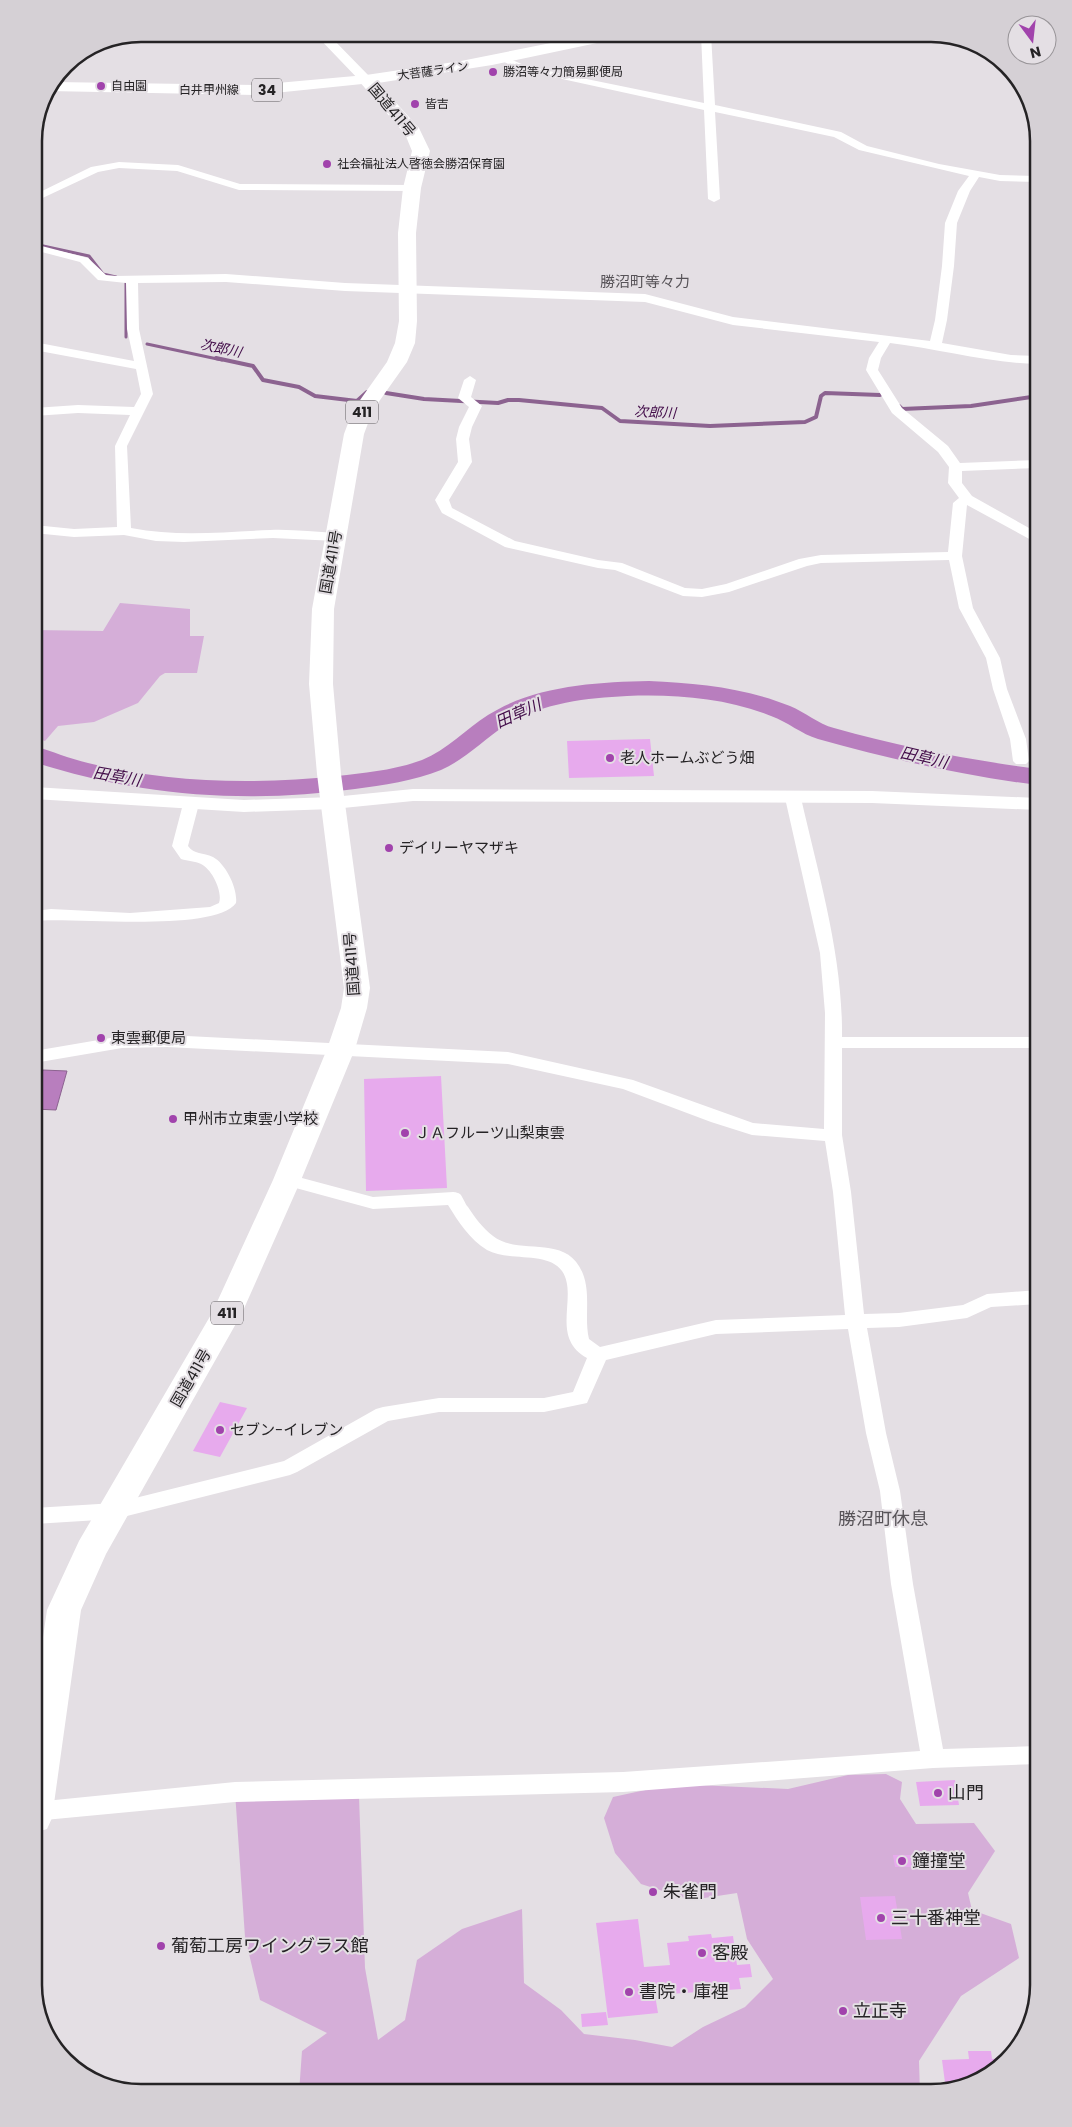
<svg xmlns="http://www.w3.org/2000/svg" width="1072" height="2127" viewBox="0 0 1072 2127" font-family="Poppins,'Noto Sans JP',sans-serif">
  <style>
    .green { fill: #d5aed8 }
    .water { fill: #b87ebe; stroke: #8c6390 }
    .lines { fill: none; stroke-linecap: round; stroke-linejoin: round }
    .stream-far1 { stroke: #8c6390; stroke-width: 3 }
    .stream { stroke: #8c6390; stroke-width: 4 }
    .river { fill: #b87ebe; fill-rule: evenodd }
    .building { fill: #e7aaed }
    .minor { fill: #fff; fill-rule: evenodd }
    .tertiary { fill: #fff; fill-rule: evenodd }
    .primary { fill: #fff; fill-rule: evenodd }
    .trunk { fill: #fff; fill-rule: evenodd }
    .poi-dot { fill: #a143ac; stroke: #e4dfe4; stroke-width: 2 }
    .labels { text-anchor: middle; stroke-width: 4; stroke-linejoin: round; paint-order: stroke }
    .far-street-label { font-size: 12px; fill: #252325; stroke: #e4dfe4 }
    .far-poi-label { font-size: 12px; fill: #252325; stroke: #e4dfe4; text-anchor: start }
    .shield { fill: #e4dfe4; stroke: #5e5b5e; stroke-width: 1 }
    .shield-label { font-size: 14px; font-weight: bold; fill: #252325 }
    .far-water-label { font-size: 14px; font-style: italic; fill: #420c49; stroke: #e4dfe4 }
    .street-label { font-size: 15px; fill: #252325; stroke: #e4dfe4 }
    .far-quarter-label { font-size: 15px; fill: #575358; stroke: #e4dfe4 }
    .poi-label { font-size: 15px; fill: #252325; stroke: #e4dfe4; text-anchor: start }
    .water-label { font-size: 16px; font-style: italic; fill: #420c49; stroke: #e4dfe4 }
    .quarter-label { font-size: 18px; fill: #575358; stroke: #e4dfe4 }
    .near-poi-label { font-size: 18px; fill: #252325; stroke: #e4dfe4; text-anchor: start }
    .rim { fill: none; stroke: #252325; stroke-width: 2.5 }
  </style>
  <rect width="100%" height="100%" fill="#e4dfe4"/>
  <path class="green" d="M120,603L190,609V636H204L197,673H165L160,676L138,703L94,722L58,726L45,741L34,737V630L103,631Z
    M886,1774L902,1782L900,1799L916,1824L974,1823L995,1851L968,1893L972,1910L1011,1924L1019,1958L961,1996L919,2061L920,2093H299L302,2051L327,2033L260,2000L245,1937L235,1792L359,1796L365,1968L378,2040L405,2020L417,1960L462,1929L522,1909L524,1983L561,2010L584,2034L635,2040L672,2047L703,2027L745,2007L773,1979L747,1939L737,1893L691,1900L641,1884L615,1853L604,1818L613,1797L673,1784L788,1789L848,1775Z"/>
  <path class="water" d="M43,1070L67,1071L56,1110L34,1109V1099Z"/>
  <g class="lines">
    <path class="stream-far1" d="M34,244L89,256L103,274L116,277
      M126,283V337
      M147,344L222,360"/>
    <path class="stream" d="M216,358L253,366L263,380L299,387L315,396L357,401L367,392
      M386,393L424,399L498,403L508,400H519L602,408L620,421L710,426L805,422L816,417L821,396L825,393L880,395
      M899,406L902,409L971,406L1038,396"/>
    <path class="river" d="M649,681C697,683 746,688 790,706C805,712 818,724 834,728C901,747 970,760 1038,769V785C964,776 890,759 818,739C801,734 788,722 771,716C726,698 675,694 627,696C586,698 542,703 506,725C484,739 466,759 441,770C414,781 383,785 355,789C247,804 137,796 34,762V746C52,751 70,759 88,763C169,783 255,785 337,776C365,773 395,770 422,760C447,750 466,729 488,715C534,686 595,682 649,681Z"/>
  </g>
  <path class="building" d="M650,739L654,776L569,778L567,741Z
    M441,1076L447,1188L366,1191L364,1079Z
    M220,1402L247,1408L220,1457L193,1451Z
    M955,1780L959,1805L920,1806L916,1782Z
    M893,1855H910L912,1867H895Z
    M895,1896L902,1939L866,1940L860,1897Z
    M638,1919L644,1967L670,1965L667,1943L689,1941L688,1936L711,1934L712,1938L733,1936L737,1965L750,1964L752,1977L739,1978L741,1989L655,1995L658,2013L608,2018L596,1923Z
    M606,2012L608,2025L582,2027L581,2014Z
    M968,2051H991L992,2059L1004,2058L972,2085L946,2090L942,2060L969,2059Z"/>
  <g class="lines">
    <path class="minor" d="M701,34H711L715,105L841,132L867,146L939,164L1000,175L1038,176V182L1000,181L979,177L970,191L957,223L954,266L947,320L942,343L1011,355L1038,356V364C989,363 940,349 890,343L881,358L878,370L902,408L948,446L960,463L1038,460V468L962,471V483L972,496L1038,533V542L1033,541L967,505L962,556L973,608L1000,658L1007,689L1026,739L1029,761L1026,764H1016L1013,761L1010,739L993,689L986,658L959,608L949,560L821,563L807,566L729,592L702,597L683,596L615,570L598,568L505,547L442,513L435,500L458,462L456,439L459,427L469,407L458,398L464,380L470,376L476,380L471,397L482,406L472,427L469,439L472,462L449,500L452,508L515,541L598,560L622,563L685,588L702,589L726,584L799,559L821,555L948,552L953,503L959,498L948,483L949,467L938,452L892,413L866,370L869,358L879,342L733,325L645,302L345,291L226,282L138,283L139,329L153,394L127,446L131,528C177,537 223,532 270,530C292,529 314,532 336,533L343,537L336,541L273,538L184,542L156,541L124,535L74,537L34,533V525L74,529L117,527L115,446L130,415L78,413L34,416V408L78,405L134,407L141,394L136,369L34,350V342L134,361L127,329L126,283L98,280L80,262L34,250V244L88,258L106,275L116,276L226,274L345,283L645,294L733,317L930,341L935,320L942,266L945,223L958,191L969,176L859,150L834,137L715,112L720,199L714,202L708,199L704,110L521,70L498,59L503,56L524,65L567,75L704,103Z
      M119,162L178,165L240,184L412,185L418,188L412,191L239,190L177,171L119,168L98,172L34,202V195L91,167Z
      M793,793L799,795L801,798C819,877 843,956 842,1037H1038V1048H842V1135L851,1192L864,1314L899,1313L963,1305L987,1294L1038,1290V1304L991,1307L967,1318L899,1327L867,1328L886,1433L900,1491L913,1584L943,1749L1038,1746V1764L933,1768L623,1792L235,1802L34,1821L35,1802L235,1782L623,1772L920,1751L891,1584L880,1491L866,1433L848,1329L716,1334L606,1360L587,1403L544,1412H439L388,1421L297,1472L290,1475L115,1519L34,1524V1508L115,1503L284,1461L376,1409L383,1407L439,1398H544L573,1392L587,1358C549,1337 579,1296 562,1271C548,1251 509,1262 487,1250C470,1240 458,1221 448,1205L373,1209L281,1184L278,1180L281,1176L287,1174L373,1197L453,1192C455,1192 459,1193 460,1194C463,1197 465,1204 468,1207C475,1218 483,1228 493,1236C520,1257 567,1232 583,1274C591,1295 584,1318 589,1339L600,1347L716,1320L845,1315L833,1192L825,1141L752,1135L711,1122L623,1089L508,1064L167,1047L122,1048L34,1063V1051L122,1036L167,1035L508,1052L633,1080L753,1123L824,1129L825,1013L820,953L785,798L787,795Z
      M191,799L197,801L199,804L188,846C194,855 203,852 213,857C226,864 238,889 236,903C215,933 73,917 34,921V911L51,909L130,913L210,907L219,903C223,892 212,869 201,864C195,861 188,861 181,859L172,846L183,804L185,801Z"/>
    <path class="tertiary" d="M315,34H328L370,77L372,80L370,83H362Z
      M34,787L244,800L333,797L413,789L872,791L1038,798V810L872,803L413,801L333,809L244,812L34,799Z"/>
    <path class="primary" d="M366,75L372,77L374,80L372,83L255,95L48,91L54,82L255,85Z"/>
    <path class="trunk" d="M596,34H624L622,37L616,39L492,65L378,83L419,128L430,151L421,188L416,233L417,321L415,343L407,362L373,410L364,434L334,609L333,684L341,774L370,988L367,1008L355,1049L301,1180L242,1313L106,1554L81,1610L52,1818L47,1829L34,1833V1699L47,1610L79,1541L212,1313L273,1180L327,1049L341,1008L344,988L317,774L309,684L312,609L344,434L353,410L387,362L395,343L399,321L398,233L403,188L412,151L405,134L358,80L360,77L366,75L461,61Z"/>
  </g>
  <g class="poi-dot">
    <circle cx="493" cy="72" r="5"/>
    <circle cx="101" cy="86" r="5"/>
    <circle cx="415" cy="104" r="5"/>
    <circle cx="327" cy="164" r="5"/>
    <circle cx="610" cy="758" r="5"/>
    <circle cx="389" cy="848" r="5"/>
    <circle cx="101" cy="1038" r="5"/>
    <circle cx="173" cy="1119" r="5"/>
    <circle cx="405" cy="1133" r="5"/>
    <circle cx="220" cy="1430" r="5"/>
    <circle cx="938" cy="1793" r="5"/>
    <circle cx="902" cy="1861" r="5"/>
    <circle cx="653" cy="1892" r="5"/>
    <circle cx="881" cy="1918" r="5"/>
    <circle cx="161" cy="1946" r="5"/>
    <circle cx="702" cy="1953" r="5"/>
    <circle cx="629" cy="1992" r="5"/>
    <circle cx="843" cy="2011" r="5"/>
  </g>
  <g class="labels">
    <g class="far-street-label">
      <text transform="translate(433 71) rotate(-8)" y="4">大菩薩ライン</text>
      <text x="209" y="94">白井甲州線</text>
    </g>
    <g class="far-poi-label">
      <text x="503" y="76">勝沼等々力簡易郵便局</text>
      <text x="111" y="90">自由園</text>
      <text x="425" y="108">皆吉</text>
      <text x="337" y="168">社会福祉法人啓徳会勝沼保育園</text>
    </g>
    <g class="shield">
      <rect x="252" y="78.5" width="30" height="23" rx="4"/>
      <rect x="346" y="400.5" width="32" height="23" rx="4"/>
      <rect x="211" y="1301.5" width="32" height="23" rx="4"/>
    </g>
    <g class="shield-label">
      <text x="267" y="95">34</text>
      <text x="362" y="417">411</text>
      <text x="227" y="1318">411</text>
    </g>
    <g class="far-water-label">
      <text transform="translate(221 348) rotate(12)" y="5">次郎川</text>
      <text transform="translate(655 412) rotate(3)" y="5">次郎川</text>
    </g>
    <g class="street-label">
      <text transform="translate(392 110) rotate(50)" y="5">国道411号</text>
      <text transform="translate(331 562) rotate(-80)" y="5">国道411号</text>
      <text transform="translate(352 964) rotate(-94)" y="5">国道411号</text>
      <text transform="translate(191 1378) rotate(-60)" y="5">国道411号</text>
    </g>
    <g class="far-quarter-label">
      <text x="645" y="287">勝沼町等々力</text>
    </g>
    <g class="poi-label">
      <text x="620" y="763">老人ホームぶどう畑</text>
      <text x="399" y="853">デイリーヤマザキ</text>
      <text x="111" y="1043">東雲郵便局</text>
      <text x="183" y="1124">甲州市立東雲小学校</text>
      <text x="415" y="1138">ＪＡフルーツ山梨東雲</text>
      <text x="230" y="1435">セブン-イレブン</text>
    </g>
    <g class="water-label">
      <text transform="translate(518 713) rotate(-24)" y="6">田草川</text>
      <text transform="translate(924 757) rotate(13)" y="6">田草川</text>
      <text transform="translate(117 776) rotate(10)" y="6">田草川</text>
    </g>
    <g class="quarter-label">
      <text x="883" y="1525">勝沼町休息</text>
    </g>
    <g class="near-poi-label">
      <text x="948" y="1799">山門</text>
      <text x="912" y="1867">鐘撞堂</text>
      <text x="663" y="1898">朱雀門</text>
      <text x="891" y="1924">三十番神堂</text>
      <text x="171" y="1952">葡萄工房ワイングラス館</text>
      <text x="712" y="1959">客殿</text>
      <text x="639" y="1998">書院・庫裡</text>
      <text x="853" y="2017">立正寺</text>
    </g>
  </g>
  <path d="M0 0H1072V2127H0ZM141 42H931A99 99 0 0 1 1030 141V1985A99 99 0 0 1 931 2084H141A99 99 0 0 1 42 1985V141A99 99 0 0 1 141 42Z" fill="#d5d0d5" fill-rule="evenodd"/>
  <path class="rim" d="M141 42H931A99 99 0 0 1 1030 141V1985A99 99 0 0 1 931 2084H141A99 99 0 0 1 42 1985V141A99 99 0 0 1 141 42Z"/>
  <g transform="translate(1032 40) rotate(165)"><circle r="24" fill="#e4dfe4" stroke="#989498"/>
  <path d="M0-4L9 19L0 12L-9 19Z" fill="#a143ac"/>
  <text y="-8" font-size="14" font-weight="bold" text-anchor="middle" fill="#252325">N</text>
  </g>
</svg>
